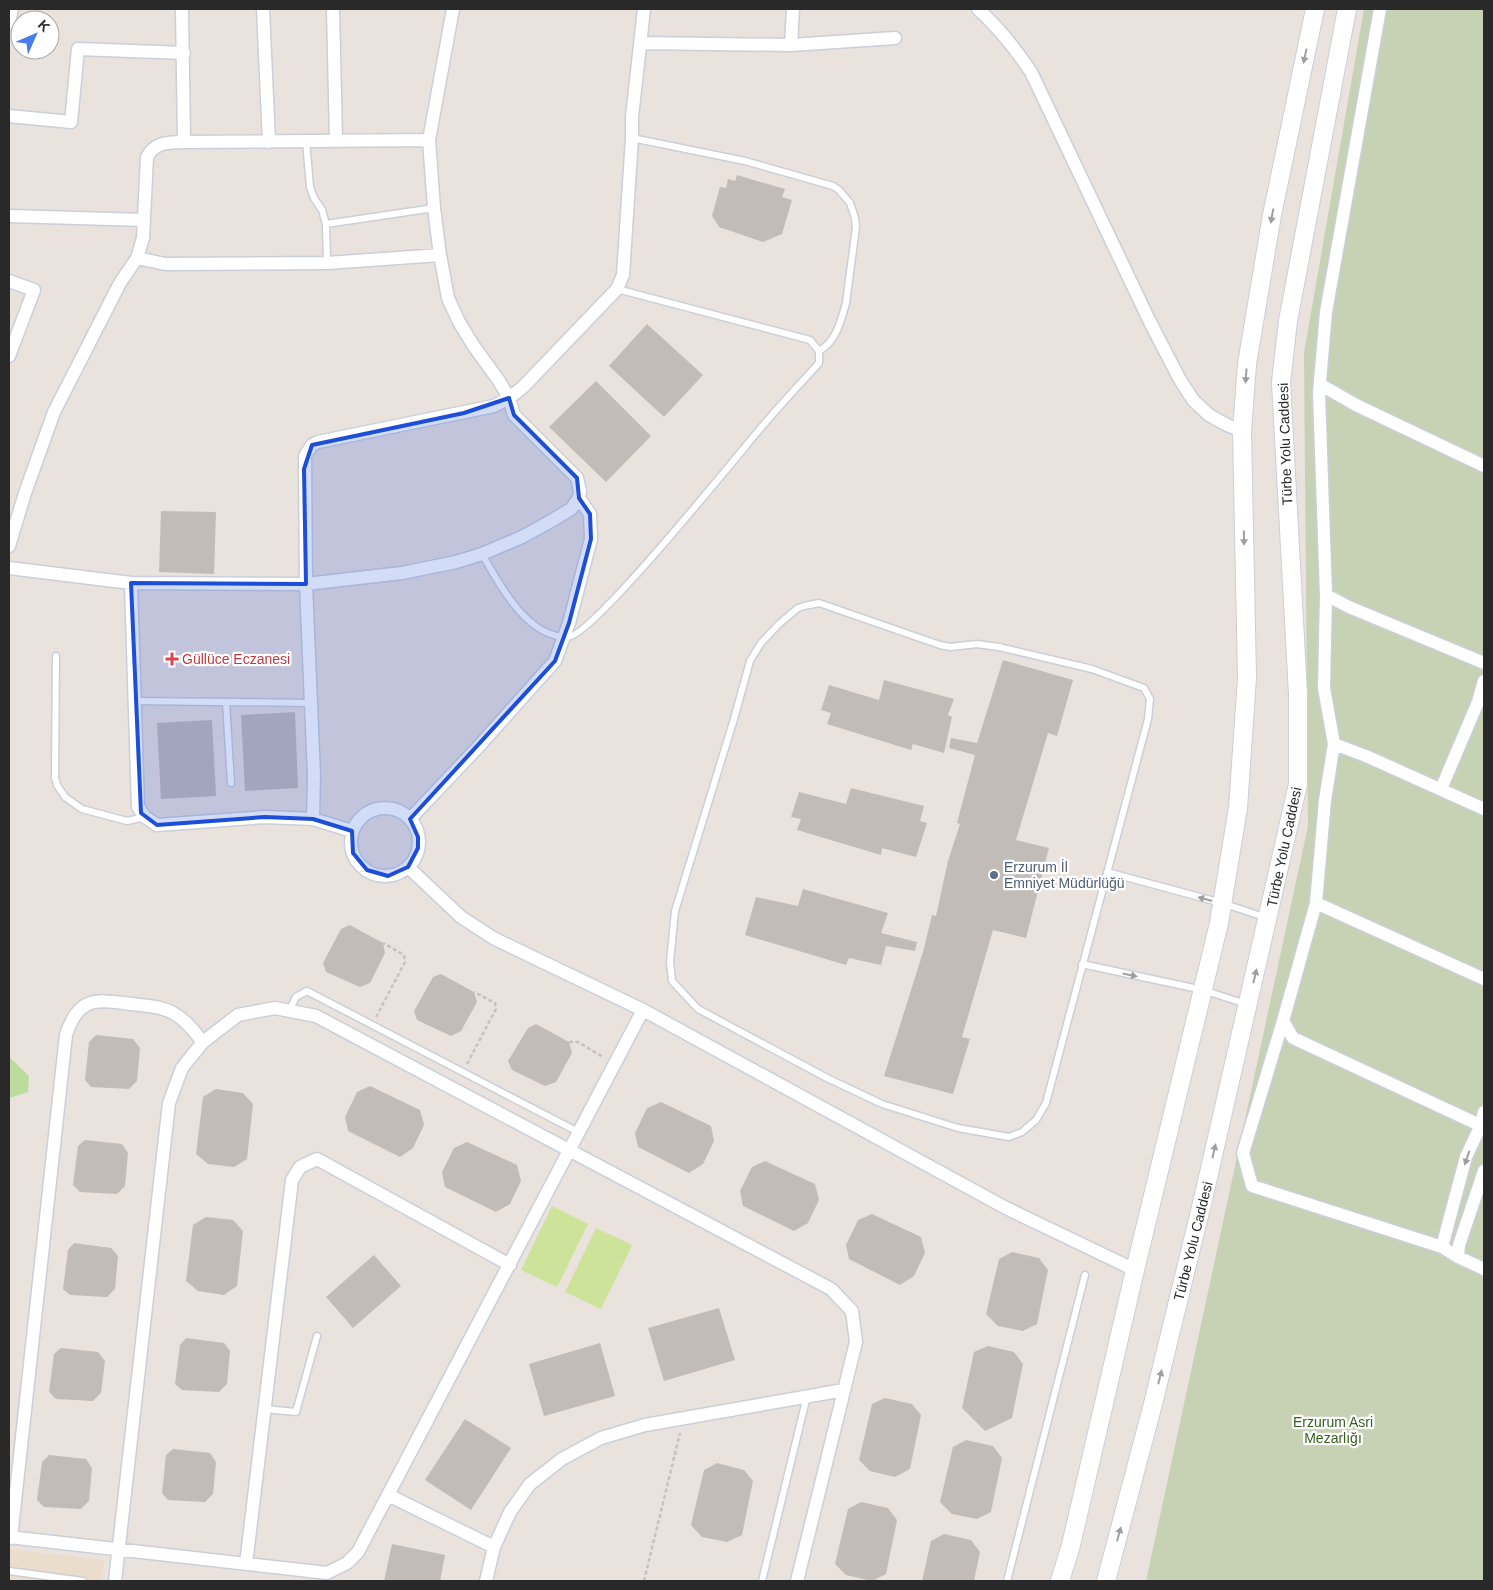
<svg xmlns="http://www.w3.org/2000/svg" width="1493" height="1590" viewBox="0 0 1493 1590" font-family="Arial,sans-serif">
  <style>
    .education { fill: #eaddcc }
    .green { fill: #bbdc9c }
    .cemetery { fill: #c7d2b4 }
    .pitch { fill: #cde399 }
    .building { fill: #c2bcb8 }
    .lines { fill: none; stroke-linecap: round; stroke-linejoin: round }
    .lane-casing { stroke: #cacfd9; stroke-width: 9 }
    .street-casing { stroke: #cacfd9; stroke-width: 15 }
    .secondary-casing { stroke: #cacfd9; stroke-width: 20 }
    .path { stroke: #c3c3c3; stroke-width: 2.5; stroke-dasharray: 4 2.5; stroke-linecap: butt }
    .lane { stroke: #fff; stroke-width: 6 }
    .street { stroke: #fff; stroke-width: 12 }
    .secondary { stroke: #fff; stroke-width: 18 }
    .oneway { fill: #9f9f9f }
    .marked { fill: #1d4ed8; fill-opacity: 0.2; stroke: #1d4ed8; stroke-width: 4; stroke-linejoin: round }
    .health-dot { fill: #e0444e; stroke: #fff; stroke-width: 2 }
    .service-dot { fill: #5c6f8a; stroke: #fff; stroke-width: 2 }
    .labels { text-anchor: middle; stroke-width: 4.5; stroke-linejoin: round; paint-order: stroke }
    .street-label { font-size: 14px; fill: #292929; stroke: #fff }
    .health-label { font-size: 14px; fill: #be3a42; stroke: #fff; text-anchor: start }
    .service-label { font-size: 14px; fill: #4e5e75; stroke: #fff; text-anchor: start }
    .park-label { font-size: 14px; fill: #355f1f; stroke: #fff }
  </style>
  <rect width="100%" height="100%" fill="#eae2dc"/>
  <path class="education" d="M9,1549L104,1560L102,1581H9Z"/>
  <path class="green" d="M9,1057L29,1076L28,1092L9,1098Z"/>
  <path class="cemetery" d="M1364,9H1484V1581H1146L1308,826L1304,353Z"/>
  <path class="pitch" d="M552,1206L588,1224L557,1287L521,1270Z
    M596,1228L632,1245L601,1309L565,1292Z"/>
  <path class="building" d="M737,175L785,189L782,197L792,200L782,234L763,242L719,227L712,216L720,187L726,188L728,179L735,181Z
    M647,324L703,375L664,417L609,366Z
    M596,381L651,436L606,482L549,427Z
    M161,511L216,512L214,574L159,572Z
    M1003,660L1073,680L1057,736L1048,733L1016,840L1049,848L1026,938L993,930L962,1037L970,1039L953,1094L884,1076L923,952L932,915L936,916L948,861L960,824L957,823L975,755L949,748L951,738L977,743Z
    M884,680L954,699L948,715L952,717L944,753L913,744L911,750L827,724L831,713L821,710L829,685L879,700Z
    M295,712L298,788L245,791L241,715Z
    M212,720L216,796L161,799L157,723Z
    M851,788L924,806L920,821L927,823L916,857L882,848L881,855L797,830L801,819L791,817L799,792L846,804Z
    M803,889L888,913L881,933L917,942L915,951L886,946L881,965L849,958L846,965L745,935L756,897L798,906Z
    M350,925L383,943L385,953L370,983L360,987L326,972L323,963L341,929Z
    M441,974L474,992L477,1002L461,1031L451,1036L417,1020L414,1011L433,977Z
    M536,1024L569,1042L572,1053L556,1082L545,1086L512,1070L508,1061L528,1028Z
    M96,1035L133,1039L140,1048L137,1081L129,1089L91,1087L85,1080L89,1042Z
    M370,1086L420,1110L424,1125L413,1148L400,1157L348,1131L345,1117L357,1092Z
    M216,1089L243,1093L253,1104L247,1159L234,1167L208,1164L196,1154L203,1097Z
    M661,1102L711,1126L714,1141L703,1164L689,1173L638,1147L635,1133L647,1108Z
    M85,1140L122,1144L128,1153L125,1186L117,1194L80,1192L73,1185L78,1146Z
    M467,1142L517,1165L521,1181L510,1204L496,1212L445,1187L442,1172L454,1148Z
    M765,1161L815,1184L819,1200L808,1223L794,1231L743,1206L740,1191L752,1167Z
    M872,1214L921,1237L925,1253L914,1276L900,1285L849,1259L846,1245L858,1220Z
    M206,1217L233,1220L243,1231L237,1286L224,1295L198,1291L186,1281L193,1225Z
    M74,1243L111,1248L118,1256L115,1289L107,1297L70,1295L63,1289L68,1250Z
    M1012,1252L1039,1258L1048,1270L1037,1324L1023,1331L998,1326L986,1314L999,1259Z
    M374,1255L401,1286L353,1328L326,1297Z
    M719,1308L735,1360L664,1381L648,1328Z
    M186,1338L224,1343L230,1351L227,1384L219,1392L182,1390L175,1384L180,1345Z
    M600,1343L615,1396L544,1416L529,1364Z
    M988,1346L1014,1352L1023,1364L1012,1418L985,1431L962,1408L974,1352Z
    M61,1348L98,1352L105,1361L101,1393L93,1401L56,1399L49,1392L54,1354Z
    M885,1398L912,1404L921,1415L910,1469L895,1477L870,1471L859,1460L872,1404Z
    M465,1419L511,1448L471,1510L425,1480Z
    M966,1440L993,1446L1002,1458L991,1512L977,1519L952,1514L940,1502L953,1447Z
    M173,1449L210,1453L216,1462L213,1494L205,1502L168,1500L162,1493L166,1455Z
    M49,1455L86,1459L92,1468L89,1501L81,1509L44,1507L37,1500L42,1462Z
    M717,1463L744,1470L753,1481L742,1535L727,1542L702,1537L691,1525L704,1470Z
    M861,1502L888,1508L897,1520L886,1574L872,1581L846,1575L835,1564L848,1509Z
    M944,1534L971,1540L980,1552L974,1581H922L931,1541Z
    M392,1544L445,1555L440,1581H384Z"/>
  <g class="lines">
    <g class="lane-casing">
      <path id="lane" d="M632,138L745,161L833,186L839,190L850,203L855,218L856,227L846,303C841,321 836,342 819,351
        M306,141L310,187L314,198L322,210L326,224L327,263
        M326,224L434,208
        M482,554C499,584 527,638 568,637C593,636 740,452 765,423C783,402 801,383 819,363V351L810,340L617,289
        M819,603L940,645L950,647L977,644L999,647L1092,669L1144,688L1150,699L1148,719L1046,1103L1036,1120L1022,1132L1009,1137L958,1128L882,1104L827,1078L698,1009L672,981L670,961L675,911L734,719L750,661L761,643L779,624L798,608L804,606Z
        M56,656L55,778L57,785L65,797L82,809L127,821L145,817
        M135,701L311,703
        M226,702L231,783
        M1107,872L1222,903L1267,918
        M1082,964L1203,990L1246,1004
        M289,1011L296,997L307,991L580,1133
        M265,1409L296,1412L317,1336
        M9,1571L83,1581
        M762,1581L807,1396
        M1007,1581L1085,1275"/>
    </g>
    <g class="street-casing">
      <path id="street" d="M182,9L184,142
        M263,9L269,142
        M333,9L336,141
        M978,9C999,28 1015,48 1031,72L1150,322L1179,378L1193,400L1209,415L1227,425L1242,431
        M1380,9L1326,312L1319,393L1326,595L1324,688L1334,744L1325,800L1316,903L1283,1021L1243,1153L1252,1186L1442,1247L1458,1257L1484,1269
        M9,23L12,9
        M641,43L791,45L895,38
        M791,45L793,9
        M9,116L71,122L78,49L184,53
        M9,216L144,220
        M137,258L165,264L327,263L440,255
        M9,281L34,290L9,356
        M1321,385L1356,405L1484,466
        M9,546L25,493L54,412L120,283L137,258L143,238L147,157C156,141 168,143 184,142L429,140
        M9,568L131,583L306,584L402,573L456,562L482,554L522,537L551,521L571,509L579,498L580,491L577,478L514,415L509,398L499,381L473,345L459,322L448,298L440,255L434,208L429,140L453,9
        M131,583L138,807L145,817L157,825L265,817L313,819L352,831
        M1326,595L1349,607L1484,663
        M1334,744L1366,756L1484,809
        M1441,789L1478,702L1484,681
        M351 842a34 34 0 1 1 68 0a34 34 0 1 1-68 0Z
        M313,819L314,776L306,584L305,456L312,445L318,442L494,406L509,398L523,387L617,289L623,275L632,138V117L644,9
        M410,819L479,746L555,661L569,623L591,539L590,514L579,498
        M408,867L461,917L495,939L643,1010L1006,1208L1135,1270
        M1316,903L1484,979
        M1283,1021L1293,1038L1484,1127
        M1442,1247L1466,1157L1480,1127L1484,1112
        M1458,1257L1459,1245L1484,1171
        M388,1495L494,1547
        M9,1537L327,1573L347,1563L358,1552L643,1010
        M11,1538L66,1035C79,995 97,1000 132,1004C146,1006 161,1006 173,1013C186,1020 194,1031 203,1042
        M246,1564L292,1180L300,1167L317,1159L510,1265
        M115,1581L169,1103L182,1068L203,1042L238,1015L275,1008L316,1016L831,1289L852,1311L856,1342L797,1581
        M486,1581L494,1547L510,1512L530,1484L562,1459L601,1438L645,1425L844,1390"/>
    </g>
    <g class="secondary-casing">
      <path id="secondary" d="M1060,1581L1071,1545L1135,1270L1219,923L1238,808L1247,678L1242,431L1247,364L1272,215L1315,9
        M1106,1581L1153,1404L1204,1195L1298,784V694L1281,382L1288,321L1347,9"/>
    </g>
    <path class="path" d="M376,1017L405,962L404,955L383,943
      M569,1042H578L603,1057
      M467,1064L496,1009L495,1003L474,992
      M644,1581L680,1433"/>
    <use href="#lane" class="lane"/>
    <use href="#street" class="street"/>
    <use href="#secondary" class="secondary"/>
  </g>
  <defs><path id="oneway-solid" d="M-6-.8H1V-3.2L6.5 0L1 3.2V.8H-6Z" transform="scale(1.25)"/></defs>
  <g class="oneway">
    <use href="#oneway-solid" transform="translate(1305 56) rotate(102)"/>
    <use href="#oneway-solid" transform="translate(1272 216) rotate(100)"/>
    <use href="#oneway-solid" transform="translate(1246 376) rotate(94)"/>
    <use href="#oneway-solid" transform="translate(1244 538) rotate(89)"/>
    <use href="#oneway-solid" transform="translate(1205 899) rotate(-165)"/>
    <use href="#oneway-solid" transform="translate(1130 975) rotate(12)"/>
    <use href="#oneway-solid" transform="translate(1255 976) rotate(-77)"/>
    <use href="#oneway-solid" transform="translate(1214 1151) rotate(-77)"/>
    <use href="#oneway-solid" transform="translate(1467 1158) rotate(109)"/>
    <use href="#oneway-solid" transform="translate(1160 1377) rotate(-76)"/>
    <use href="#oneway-solid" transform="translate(1119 1534) rotate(-75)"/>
  </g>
  <path class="marked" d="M509,398L514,415L577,478L579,498L590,514L591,539L569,623L555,661L410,819L418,837V848L408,867L388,876L367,870L353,853L352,831L313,819L265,817L157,825L141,813L131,583L306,584L304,469L312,445L464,413Z"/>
  <path class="health-dot" d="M169.5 651.5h5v5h5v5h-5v5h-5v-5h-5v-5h5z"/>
  <circle class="service-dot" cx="994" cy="875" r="5"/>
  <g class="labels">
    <g class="street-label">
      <text transform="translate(1285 444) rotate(-92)" y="5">Türbe Yolu Caddesi</text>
      <text transform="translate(1284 847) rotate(-78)" y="5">Türbe Yolu Caddesi</text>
      <text transform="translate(1193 1241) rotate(-76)" y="5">Türbe Yolu Caddesi</text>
    </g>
    <g class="health-label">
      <text x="182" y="664">Güllüce Eczanesi</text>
    </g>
    <g class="service-label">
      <text x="1004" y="872">Erzurum İl<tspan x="1004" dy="16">Emniyet Müdürlüğü</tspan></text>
    </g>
    <g class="park-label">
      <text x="1333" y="1427">Erzurum Asri<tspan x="1333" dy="16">Mezarlığı</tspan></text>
    </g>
  </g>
  <rect width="1493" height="1590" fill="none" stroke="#292929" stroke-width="20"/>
  <g transform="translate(35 35) rotate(45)"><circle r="24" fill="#ffffff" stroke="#a9a9a9"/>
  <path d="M0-4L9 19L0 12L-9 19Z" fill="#487cea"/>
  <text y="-8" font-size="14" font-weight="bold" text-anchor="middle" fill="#292929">K</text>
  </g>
</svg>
